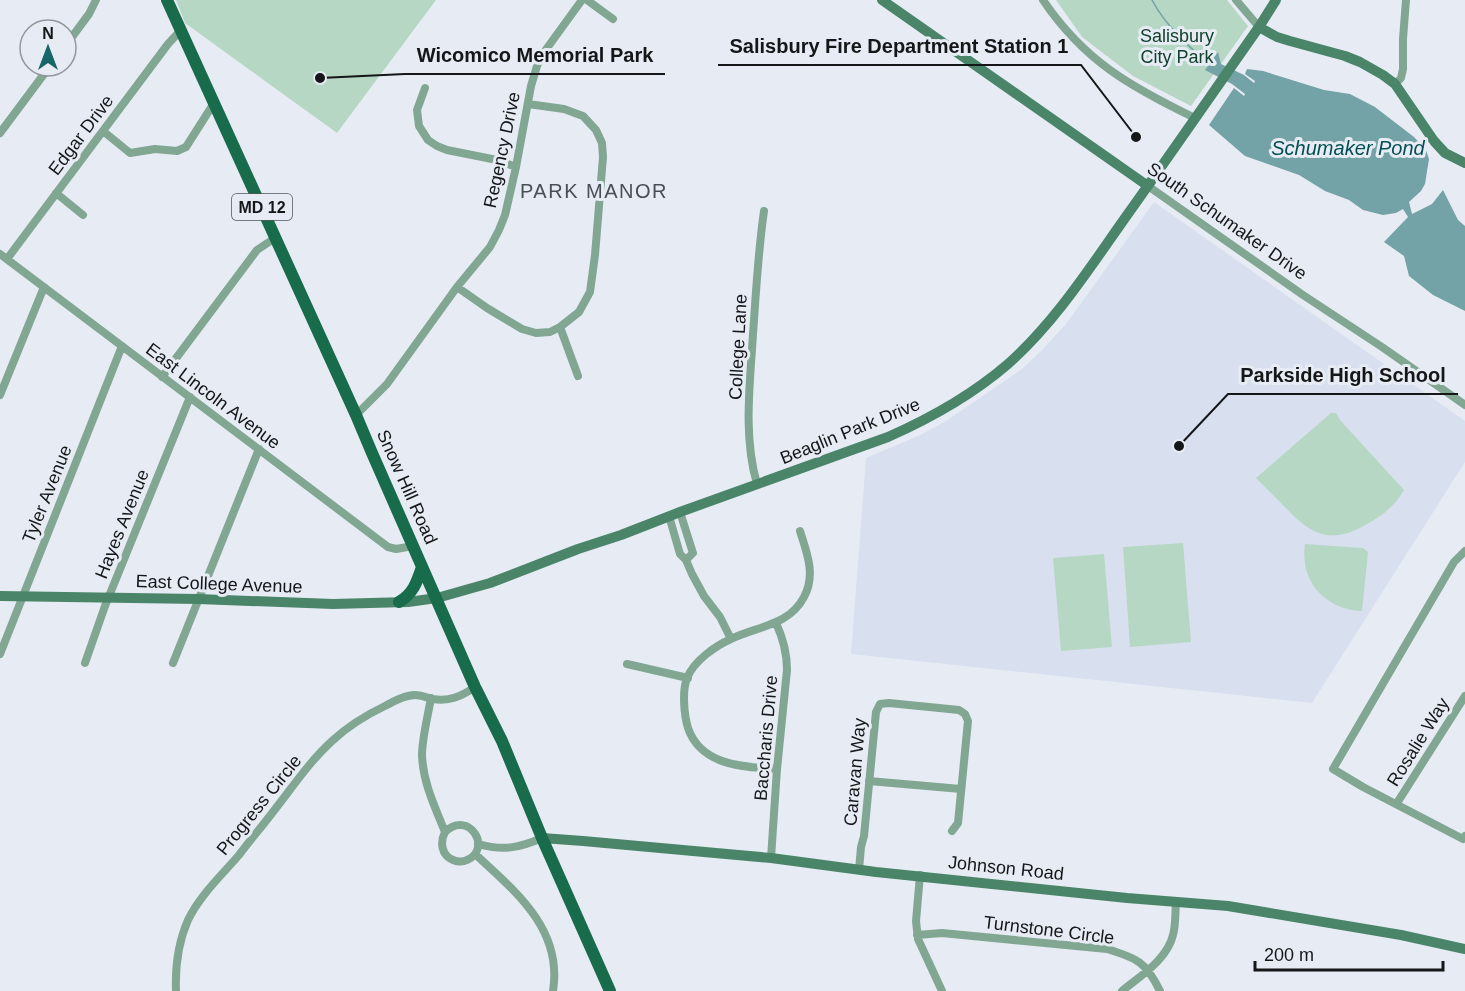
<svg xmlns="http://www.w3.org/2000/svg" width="1465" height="991" viewBox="0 0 1465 991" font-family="Helvetica,sans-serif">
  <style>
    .built { fill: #d8e0ef }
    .green { fill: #b7d7c5 }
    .water { fill: #73a3a6 }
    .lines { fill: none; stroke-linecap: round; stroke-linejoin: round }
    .stream { stroke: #73a3a6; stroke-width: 1.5 }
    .street { stroke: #81a793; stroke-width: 8 }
    .secondary { stroke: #4a8569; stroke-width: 10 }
    .primary { stroke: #186c4c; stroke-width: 12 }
    .labels { text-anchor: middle; stroke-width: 6; stroke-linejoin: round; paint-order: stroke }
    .shield { fill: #e7ecf4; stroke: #53565a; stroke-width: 1.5 }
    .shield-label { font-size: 16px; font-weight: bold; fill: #141618 }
    .park-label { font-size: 18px; fill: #11412b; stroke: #e7ecf4 }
    .street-label { font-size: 18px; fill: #141618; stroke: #e7ecf4 }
    .water-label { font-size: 20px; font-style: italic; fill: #054f54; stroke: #e7ecf4 }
    .neighbourhood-label { font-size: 20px; letter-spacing: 1.5px; fill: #4a4e55; stroke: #e7ecf4 }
    .leader { fill: none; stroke: #141618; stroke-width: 2 }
    .callout-dot { fill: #141618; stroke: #e7ecf4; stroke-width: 2 }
    .callout-label { font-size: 20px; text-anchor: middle; font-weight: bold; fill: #141618; stroke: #e7ecf4; stroke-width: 6; stroke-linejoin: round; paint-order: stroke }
  </style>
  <rect width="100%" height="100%" fill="#e7ecf4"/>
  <path class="built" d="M1154,202L1465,421V462L1312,703L851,654L866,458L920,435L946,421L1022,369L1043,349L1066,324Z"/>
  <path class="green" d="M176,0H436L337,133L185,23Z
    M1056,0H1227L1248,26L1191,106L1133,76L1082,37Z
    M1331,413H1336L1340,420L1404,490C1395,506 1383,515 1367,524C1332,545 1312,536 1286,508C1276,498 1266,488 1256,478Z
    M1183,543L1191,642L1130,647L1123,547Z
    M1305,544L1363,548L1368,552L1362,611C1335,611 1308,591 1305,563C1304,557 1304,550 1305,544Z
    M1104,554L1112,647L1061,651L1053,558Z"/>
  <path class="water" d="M1218,52L1221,64L1244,75L1254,83L1255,81L1245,74L1247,69L1263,71L1324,90L1350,94L1375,107L1414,137L1426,150L1429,159L1425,184L1421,191L1409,202L1412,214L1432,204L1443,190L1458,220L1465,226V311L1433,295L1409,276L1404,256L1384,242L1408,217L1403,209L1396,213L1383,215L1363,210L1349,200L1325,191L1299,175L1245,156L1209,125L1234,88L1244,96L1245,94L1232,84L1205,70Z"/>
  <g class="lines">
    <path class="stream" d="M1152,0C1165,25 1188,46 1209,64"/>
    <path class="street" d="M587,0L613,19
      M1043,0C1084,61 1131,87 1195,118
      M1236,0L1259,27
      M66,45L89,14L96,0
      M1395,84L1401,78L1403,69V39L1406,0
      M425,88L417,110L419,126L428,140L437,146L447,150L497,160L516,167
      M103,131L130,153L155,149L177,151L186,147L214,103
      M0,133L50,66
      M1148,186L1303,295L1382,347L1465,405
      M56,193L83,215
      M0,254L388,547L396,549L413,546
      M7,259L168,44L181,30
      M457,287L487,308L522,329L536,333L550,332L560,327L579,312L590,292L595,255L603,157L602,143L596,130L583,116L564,109L528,104
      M560,327L578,376
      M162,377L257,250L275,238
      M0,395L44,287
      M356,415L387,384L457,287L490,247L499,230L505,215L516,167L531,86L537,66L542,55L582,0
      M757,484C743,436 750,384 753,334C756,293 758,252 764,211
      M680,512L692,550L693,553L686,560
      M669,516L680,554L686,560L692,574L704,596L720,617L731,639
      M1465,551L1454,562L1333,769L1363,787L1463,839L1465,836
      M0,654L122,346
      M85,663L105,606L190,397
      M173,663L259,449
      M627,664L688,678
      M431,698C428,715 422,739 422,755C423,783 435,807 445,832C440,842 441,855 453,860C458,862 463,862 467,860C493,849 469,809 445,832
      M777,769C744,767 701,766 688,728C684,715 682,691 687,678C694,661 715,646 731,639C757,626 789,626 804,597C816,575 807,553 800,531
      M869,781L961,789
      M1397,803L1465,696
      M478,844C503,851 519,848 542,838
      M475,854C515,891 563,929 553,991
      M771,858L777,769L787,670C787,653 783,638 776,623
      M859,870L861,847L864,836L876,712L880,704L889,703L959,710L965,714L968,721L958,823L952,831
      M920,875L916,921L918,939L942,991
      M917,935L942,933L1107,949C1137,958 1146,962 1160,991
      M176,991C175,966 178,943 188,920C200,895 222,875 239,855C251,839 264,824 276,808C294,785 310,761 332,741C347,727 366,715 385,706C394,701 405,695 415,695C421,695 427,698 433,699C449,702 462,696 475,687
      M1122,991C1140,976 1167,960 1173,935C1176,924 1175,913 1176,902"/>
    <path class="secondary" d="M882,0L1148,186
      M1259,27L1277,37L1290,41L1345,56L1360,62L1383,75L1395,84L1434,141L1445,153L1465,163
      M0,596L198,599L333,604L408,602L437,598L490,583L578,549L621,535L680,512L888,437C931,418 972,395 1008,364C1055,322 1089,269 1125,218C1170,155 1214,91 1259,27L1276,0
      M542,838L583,841L771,858L876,872L1127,898L1228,906L1401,935L1465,949"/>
    <path class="primary" d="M167,0L356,415L372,453L475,687L502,741L542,838L610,991
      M399,602C413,594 417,582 422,567"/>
  </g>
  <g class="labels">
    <rect class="shield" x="232" y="194" width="60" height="26" rx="4.5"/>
    <g class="shield-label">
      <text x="262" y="213">MD 12</text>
    </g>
    <g class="park-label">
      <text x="1177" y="42">Salisbury<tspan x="1177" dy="21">City Park</tspan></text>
    </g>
    <g class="street-label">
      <text transform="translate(81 135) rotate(-53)" y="6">Edgar Drive</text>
      <text transform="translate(502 150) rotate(-78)" y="6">Regency Drive</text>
      <text transform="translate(1227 221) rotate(35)" y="6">South Schumaker Drive</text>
      <text transform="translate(738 347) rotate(-87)" y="6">College Lane</text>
      <text transform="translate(213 396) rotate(37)" y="6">East Lincoln Avenue</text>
      <text transform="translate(850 431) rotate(-22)" y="6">Beaglin Park Drive</text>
      <text transform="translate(407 487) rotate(66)" y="6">Snow Hill Road</text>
      <text transform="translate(47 494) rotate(-68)" y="6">Tyler Avenue</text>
      <text transform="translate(122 524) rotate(-68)" y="6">Hayes Avenue</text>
      <text transform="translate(219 584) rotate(2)" y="6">East College Avenue</text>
      <text transform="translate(766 738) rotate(-85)" y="6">Baccharis Drive</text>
      <text transform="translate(1418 742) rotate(-58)" y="6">Rosalie Way</text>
      <text transform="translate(855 772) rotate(-85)" y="6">Caravan Way</text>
      <text transform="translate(259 805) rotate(-51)" y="6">Progress Circle</text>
      <text transform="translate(1006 868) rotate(6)" y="6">Johnson Road</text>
      <text transform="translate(1049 930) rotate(7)" y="6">Turnstone Circle</text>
    </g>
    <g class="water-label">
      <text x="1348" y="155">Schumaker Pond</text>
    </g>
    <g class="neighbourhood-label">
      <text x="594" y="198">PARK MANOR</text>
    </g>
  </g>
  <path class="leader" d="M1136 137L1081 65H718M320 78L405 74H665M1179 446L1228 394H1458"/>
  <g class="callout-dot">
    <circle cx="1136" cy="137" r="6"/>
    <circle cx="320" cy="78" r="6"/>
    <circle cx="1179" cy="446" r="6"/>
  </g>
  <g class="callout-label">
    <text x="899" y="53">Salisbury Fire Department Station 1</text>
    <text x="535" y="62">Wicomico Memorial Park</text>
    <text x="1343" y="382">Parkside High School</text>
  </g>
  <g transform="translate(48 48)"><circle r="28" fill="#e7ecf4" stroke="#93969c" stroke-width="1.5"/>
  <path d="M0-4.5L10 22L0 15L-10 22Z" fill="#176668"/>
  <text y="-9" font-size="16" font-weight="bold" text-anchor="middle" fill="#141618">N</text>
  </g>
  <path d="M1255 961v9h188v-9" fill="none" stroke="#141618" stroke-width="3"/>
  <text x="1264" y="961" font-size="18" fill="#141618" stroke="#e7ecf4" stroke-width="4.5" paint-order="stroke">200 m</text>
</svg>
